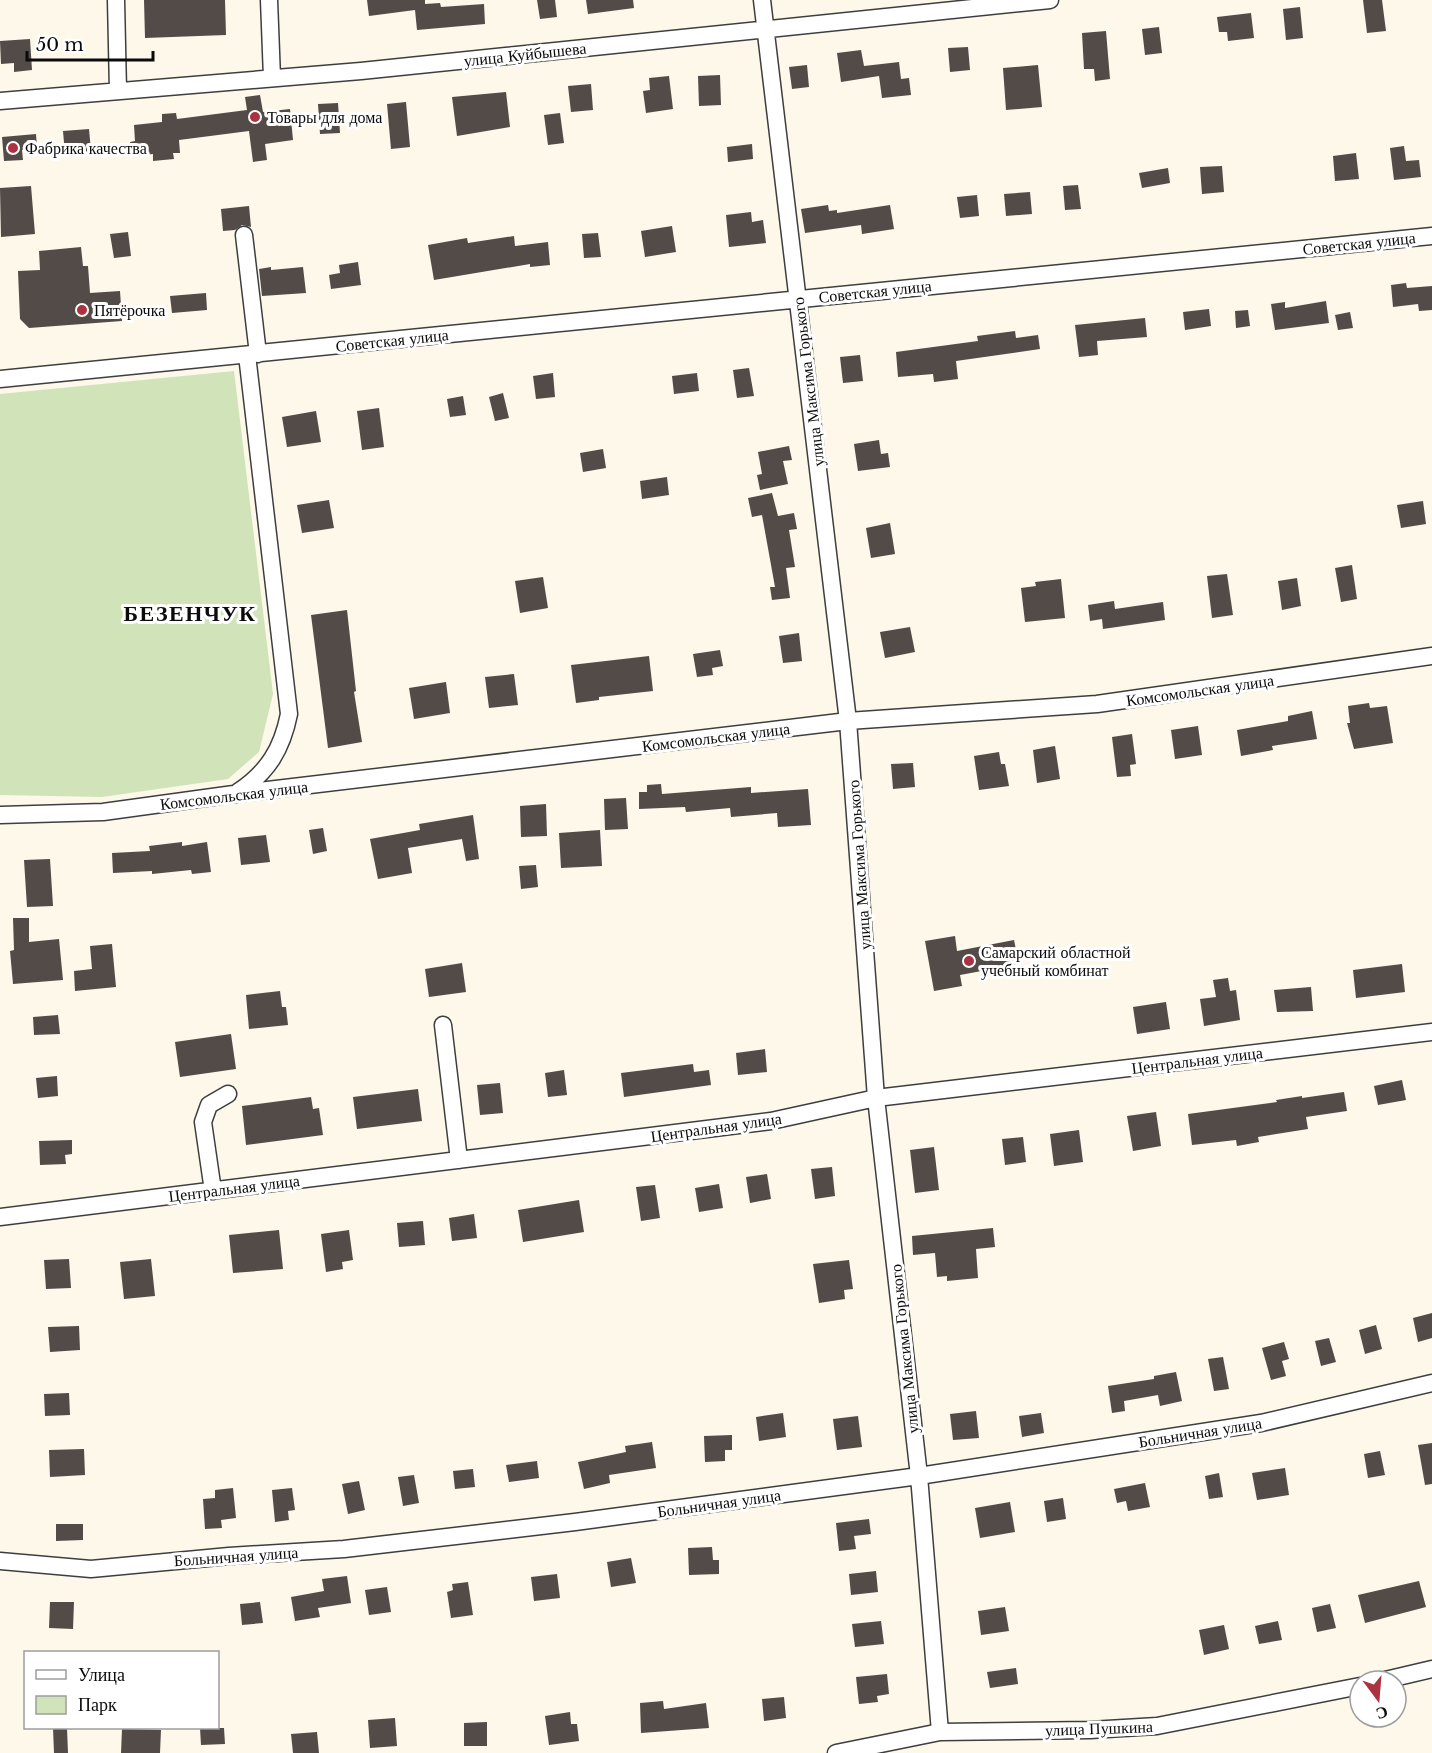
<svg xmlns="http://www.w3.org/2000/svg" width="1432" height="1753" viewBox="0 0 1432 1753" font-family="'Libre Baskerville',serif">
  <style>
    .green { fill: #d1e3b8 }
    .building { fill: #524b48 }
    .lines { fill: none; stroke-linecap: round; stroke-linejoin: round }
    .minor-casing { stroke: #3e3e3e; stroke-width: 19 }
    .minor { stroke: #fff; stroke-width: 16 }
    .poi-dot { fill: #ab3240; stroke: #fff; stroke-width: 2 }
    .labels { text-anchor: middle; stroke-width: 6; stroke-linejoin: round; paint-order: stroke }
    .street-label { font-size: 16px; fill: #0b0b0b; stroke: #fff }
    .poi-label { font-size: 16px; fill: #0b0b0b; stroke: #fff; text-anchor: start }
    .district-label { font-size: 22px; font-weight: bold; letter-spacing: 1.5px; fill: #0b0b0b; stroke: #fff }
  </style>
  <rect width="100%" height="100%" fill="#fdf8ea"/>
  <path class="green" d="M234,371L273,694L259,752L228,779L102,797L0,795V394Z"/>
  <path class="building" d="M144,0H225L226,35L145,38Z
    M367,0H425V4L440,3L441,7L484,4L485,24L417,30L415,10L369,16Z
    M537,0H555L557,17L540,19Z
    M586,0H633L634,8L588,14Z
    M1363,0H1382L1386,31L1367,33Z
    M1300,7L1303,38L1286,40L1283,9Z
    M1251,13L1254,38L1228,41L1227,32H1219L1217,17Z
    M1159,27L1162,53L1145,55L1142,29Z
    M1106,31L1110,79L1095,81L1094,69H1084L1082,33Z
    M30,39L32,70L14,72V63L1,64L0,41Z
    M968,47L970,70L950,72L948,48Z
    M861,50L864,66L899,62L901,79L909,78L911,95L882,98L879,76L841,82L837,53Z
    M807,65L809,87L792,89L789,67Z
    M1038,65L1042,107L1006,110L1003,68Z
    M720,75L721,105L699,106L698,76Z
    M669,76L673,109L646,113L643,91L650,90L649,78Z
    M591,84L593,110L571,112L568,86Z
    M506,92L510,127L457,136L452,97Z
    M260,95L263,112L290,109L293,140L265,144L267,160L253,162L249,131L179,140L180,153H173L174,159L153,161V154L132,156L130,142L135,141L134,125L162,122V114L176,113L177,119L247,110L245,97Z
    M406,102L410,147L391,149L387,104Z
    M338,103L340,133L320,134L318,104Z
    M560,113L564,143L548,145L544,115Z
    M89,129L91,151L65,154L63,131Z
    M36,134L37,148L22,150L23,160L4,161L2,137Z
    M752,144L753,159L728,162L727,147Z
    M1404,146L1406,161L1419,160L1421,177L1394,180L1390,148Z
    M1356,153L1359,179L1335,181L1333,156Z
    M1222,166L1224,192L1202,194L1200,167Z
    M1168,168L1170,183L1142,188L1139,173Z
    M1078,185L1081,209L1065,210L1063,186Z
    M31,186L35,234L1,237L0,188Z
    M1030,192L1032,214L1006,216L1004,194Z
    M977,195L979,216L960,218L957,197Z
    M828,205L829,211L837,210V213L890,205L894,229L862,234L861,225L805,233L801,209Z
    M249,206L251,227L242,225L235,230L223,231L221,209Z
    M751,212L752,222L763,220L766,243L729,247L726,215Z
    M672,226L676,252L645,257L641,231Z
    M128,232L131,256L114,258L110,234Z
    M598,233L601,257L584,258L582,234Z
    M514,236L515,246L548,242L550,265L530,267V264L434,280L428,245L467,238L468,243Z
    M81,247L83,266H88L90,293L120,291L122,321L29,328L20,319L18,271L40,270L39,251Z
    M358,262L361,285L331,289L329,275L340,273L339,265Z
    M271,267V270L303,267L306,293L262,296L259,269Z
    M1406,283L1407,288L1432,286V310L1419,311L1418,304L1393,307L1391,285Z
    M206,293L207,310L172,313L170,296Z
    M1326,301L1329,323L1275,330L1271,304L1285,302V308Z
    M1209,309L1211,326L1185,330L1183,312Z
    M1248,310L1250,326L1236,328L1235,311Z
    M1350,312L1353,328L1338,330L1335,315Z
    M1145,318L1147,337L1097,341L1098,355L1079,357L1075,325Z
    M1015,331L1016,338L1038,335L1040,349L956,361L958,379L934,382L933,374L898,377L896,352L978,341L977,336Z
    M860,355L863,381L843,383L840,357Z
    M749,368L754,396L737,398L733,370Z
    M553,373L555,397L536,399L533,376Z
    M697,373L699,391L674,394L672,376Z
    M503,393L509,418L495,421L489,397Z
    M463,396L466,415L450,417L447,399Z
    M379,408L384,447L362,450L357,411Z
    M316,411L321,442L287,447L282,417Z
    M879,440L881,454L888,453L890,467L858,471L854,444Z
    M789,446L792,460L783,461L788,484L760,490L757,475L762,474L758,452Z
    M603,449L606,468L583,472L580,453Z
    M667,477L669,495L642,499L640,481Z
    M772,493L778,516L794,513L797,529L789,530L795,567L786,568L790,598L772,600L770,587H775L762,515L752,517L748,498Z
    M329,500L334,528L302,533L297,505Z
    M1423,501L1426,524L1401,528L1397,505Z
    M890,523L895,554L871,558L866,528Z
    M1352,565L1357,599L1341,602L1335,568Z
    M1227,574L1233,615L1212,618L1207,576Z
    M543,577L548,608L520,613L515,581Z
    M1297,578L1301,606L1282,610L1278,581Z
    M1061,579L1065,618L1025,622L1021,588L1036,586L1035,582Z
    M1114,601L1115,609L1163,602L1165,620L1103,629L1102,619L1090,621L1088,605Z
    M347,610L356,691L354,692L362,742L328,748L311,615Z
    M910,627L915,652L885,658L880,632Z
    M799,633L802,661L783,663L779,636Z
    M720,650L723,666L712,668L713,675L697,677L693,654Z
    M649,656L653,691L599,697V700L576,703L571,665Z
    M514,674L518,705L489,708L485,677Z
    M446,682L450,713L414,719L409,688Z
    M1369,703L1370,708L1387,706L1393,743L1354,749L1347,723H1350L1348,706Z
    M1312,711L1317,739L1272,746L1273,750L1241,756L1237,730L1288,721V716Z
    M1198,726L1202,755L1175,759L1171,730Z
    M1132,734L1136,764L1130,765L1131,776L1117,777L1112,737Z
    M1055,746L1060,779L1037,783L1033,750Z
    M999,752L1001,764H1005L1009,786L979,790L974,756Z
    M913,763L915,787L893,789L891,764Z
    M661,784L662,794L751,787V793L808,789L811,825L778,827L777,813L731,817L730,808L686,812L685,807L639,809V792H647V785Z
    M626,798L628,829L605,830L604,799Z
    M546,804L547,836L521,837L520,806Z
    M473,815L479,859L466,861L462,839L408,848L412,873L378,879L370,839L420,830L419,824Z
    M323,828L327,851L313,854L309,830Z
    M600,830L602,866L561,868L559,833Z
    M266,835L270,862L241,865L238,838Z
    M182,842V846L207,842L211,872L192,874L191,870L152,874V871L113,873L112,853L150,851L149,846Z
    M50,859L53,906L27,907L24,860Z
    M536,865L538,887L521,889L519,866Z
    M13,918H29V942L59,939L63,980L13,984L10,951L14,950Z
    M955,936L957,951L1014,940L1019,964L960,975L962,986L934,991L925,941Z
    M112,944L116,987L75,991L74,971L92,969L90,946Z
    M462,963L466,992L429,997L425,969Z
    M1402,964L1405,992L1356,998L1353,970Z
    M1228,978L1230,991L1236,990L1240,1020L1204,1026L1200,999L1216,997L1213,980Z
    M1311,987L1313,1011L1277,1012L1274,990Z
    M280,991L282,1007H286L288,1025L249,1029L246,995Z
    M1166,1002L1170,1029L1137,1034L1133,1007Z
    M58,1015L60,1034L34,1035L33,1017Z
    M231,1034L236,1069L180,1077L175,1042Z
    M765,1049L767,1072L738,1075L736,1053Z
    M693,1064L694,1072L709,1070L711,1085L624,1097L621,1073Z
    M564,1070L567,1095L548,1097L545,1073Z
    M57,1076L58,1096L38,1098L36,1078Z
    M1402,1080L1406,1100L1378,1105L1374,1086Z
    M500,1083L503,1113L480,1115L477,1085Z
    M418,1089L422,1121L357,1129L353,1097Z
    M1344,1092L1347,1111L1306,1117L1308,1129L1258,1137L1259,1142L1237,1146L1236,1140L1192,1145L1188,1114L1277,1102L1276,1100L1302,1096V1098Z
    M311,1097L313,1109L319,1108L323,1135L246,1145L242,1106Z
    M1156,1112L1161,1146L1133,1151L1127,1116Z
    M1079,1130L1083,1162L1054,1166L1050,1134Z
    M1023,1137L1026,1162L1005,1165L1002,1139Z
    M72,1140V1154L65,1155L66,1164L40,1165L39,1141Z
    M934,1147L939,1190L915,1193L910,1150Z
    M832,1167L835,1196L815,1199L811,1169Z
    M767,1174L771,1199L750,1203L746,1177Z
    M719,1184L723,1208L699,1212L695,1188Z
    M655,1185L660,1218L641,1221L636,1187Z
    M579,1200L584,1232L523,1242L518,1210Z
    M474,1214L477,1238L452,1241L449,1218Z
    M423,1221L425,1245L399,1247L397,1223Z
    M993,1228L995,1247L976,1249L978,1278L947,1281V1276L937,1277L935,1253L913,1255L912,1236Z
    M279,1230L283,1269L233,1273L229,1235Z
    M349,1230L353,1260L342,1262L343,1269L326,1272L321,1234Z
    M69,1259L71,1288L46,1289L44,1260Z
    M151,1259L155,1296L124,1299L120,1262Z
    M849,1260L853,1289L844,1290L845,1299L819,1303L813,1264Z
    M1432,1313V1338L1418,1342L1413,1318Z
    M1376,1325L1382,1349L1365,1354L1359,1330Z
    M79,1326L80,1350L50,1352L48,1327Z
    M1329,1338L1336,1362L1321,1366L1315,1341Z
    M1284,1342L1289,1359L1282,1361L1286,1376L1271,1380L1262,1348Z
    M1223,1357L1229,1389L1214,1391L1208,1359Z
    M1176,1372L1182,1401L1160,1406L1158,1395L1124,1401L1125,1411L1112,1413L1108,1386L1154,1379V1376Z
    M69,1393L70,1415L45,1416L44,1394Z
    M976,1411L979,1438L953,1440L950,1414Z
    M783,1413L786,1437L759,1441L756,1417Z
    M1041,1413L1044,1433L1022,1437L1019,1416Z
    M858,1416L862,1447L837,1450L833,1419Z
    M732,1435V1450H725V1461L705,1462L704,1436Z
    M652,1442L656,1468L609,1475L610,1483L584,1489L578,1462L626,1452L625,1446Z
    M1432,1443V1484L1425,1485L1418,1445Z
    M84,1449L85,1475L50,1477L49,1450Z
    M1380,1451L1385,1475L1368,1478L1364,1454Z
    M537,1461L539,1478L509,1482L506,1465Z
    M1285,1468L1289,1495L1257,1500L1252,1473Z
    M473,1469L475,1487L455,1489L453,1471Z
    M1219,1473L1223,1497L1209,1499L1205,1476Z
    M414,1475L419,1503L403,1506L398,1477Z
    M359,1481L365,1510L348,1514L342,1484Z
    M1145,1483L1150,1507L1128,1511L1126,1501L1117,1503L1114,1489Z
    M233,1488L236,1518L221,1520L222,1528L205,1529L203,1499L215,1498V1490Z
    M292,1488L295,1510L288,1511L289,1520L275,1522L272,1490Z
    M1063,1498L1066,1519L1047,1522L1044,1501Z
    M1010,1502L1015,1532L980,1538L975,1508Z
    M869,1519L871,1534L854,1536L856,1549L839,1551L836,1523Z
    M56,1524H83V1540L56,1541Z
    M712,1547L713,1560H719V1574L689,1575L688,1548Z
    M631,1558L636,1583L611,1587L607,1562Z
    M876,1571L878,1592L851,1595L849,1574Z
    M557,1574L560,1598L534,1601L531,1577Z
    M347,1576L351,1603L318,1608L320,1617L295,1621L291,1597L324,1591L322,1579Z
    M1419,1581L1426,1607L1365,1623L1358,1595Z
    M468,1582L473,1615L451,1618L447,1592L453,1590L452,1584Z
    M387,1587L391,1612L369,1615L365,1590Z
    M50,1602H74L73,1629L49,1628Z
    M260,1602L263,1623L242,1625L240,1604Z
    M1330,1604L1336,1628L1317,1632L1312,1608Z
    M1005,1607L1009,1631L981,1635L978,1611Z
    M881,1621L884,1644L855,1647L852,1624Z
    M1278,1621L1282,1640L1259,1644L1255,1626Z
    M1224,1625L1229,1649L1204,1655L1199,1630Z
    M1016,1668L1018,1684L990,1688L987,1672Z
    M887,1674L889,1694L877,1696L878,1702L859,1704L856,1677Z
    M784,1697L786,1718L764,1721L762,1699Z
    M663,1701L664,1709L706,1703L709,1728L641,1733L640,1703Z
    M570,1712L571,1724H577L579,1741L549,1745L545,1716Z
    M395,1718L397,1746L370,1748L368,1720Z
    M487,1722V1746H464V1723Z
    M53,1728H67L68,1753H54Z
    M200,1728H224L225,1744L201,1745Z
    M122,1729L161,1730L160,1753H121Z
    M317,1732L319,1753H293L291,1734Z"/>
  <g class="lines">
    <g class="minor-casing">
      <path id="minor" d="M116,0L118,91
        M269,0L272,78
        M762,0L848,721L876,1098L919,1476L940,1732
        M0,101L361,71L1050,0
        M244,235L258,354
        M0,379L1432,236
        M238,792C268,772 282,749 289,714L247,355
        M0,815L103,812L234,794L848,721L1097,704L1432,656
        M443,1025L459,1160
        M213,1191L203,1122L209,1105L228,1094
        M0,1217L771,1121L876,1098L1432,1032
        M0,1561L91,1569L229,1556L344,1549L575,1522L919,1476L1261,1423L1432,1383
        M1381,1681L1432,1669
        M836,1753L940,1732L1090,1730L1157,1726L1360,1686"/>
    </g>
    <use href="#minor" class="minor"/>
  </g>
  <g class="poi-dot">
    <circle cx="255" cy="117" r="6"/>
    <circle cx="13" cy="148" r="6"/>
    <circle cx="82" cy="310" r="6"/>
    <circle cx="969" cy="961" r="6"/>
  </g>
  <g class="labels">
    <g class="street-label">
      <text transform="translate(525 54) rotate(-6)" y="6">улица Куйбышева</text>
      <text transform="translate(1359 243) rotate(-6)" y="6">Советская улица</text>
      <text transform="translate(875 291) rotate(-6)" y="6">Советская улица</text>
      <text transform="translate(392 340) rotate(-6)" y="6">Советская улица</text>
      <text transform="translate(808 382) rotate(-97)" y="6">улица Максима Горького</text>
      <text transform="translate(1200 690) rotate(-8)" y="6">Комсомольская улица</text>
      <text transform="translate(716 737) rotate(-7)" y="6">Комсомольская улица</text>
      <text transform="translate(234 795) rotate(-7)" y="6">Комсомольская улица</text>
      <text transform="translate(859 865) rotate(-94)" y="6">улица Максима Горького</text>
      <text transform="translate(1197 1060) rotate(-7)" y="6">Центральная улица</text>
      <text transform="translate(716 1127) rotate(-8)" y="6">Центральная улица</text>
      <text transform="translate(234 1188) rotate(-7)" y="6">Центральная улица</text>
      <text transform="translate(904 1349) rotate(-96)" y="6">улица Максима Горького</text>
      <text transform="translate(1200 1432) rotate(-9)" y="6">Больничная улица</text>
      <text transform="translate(719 1503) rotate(-8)" y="6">Больничная улица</text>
      <text transform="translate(236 1556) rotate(-4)" y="6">Больничная улица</text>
      <text transform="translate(1099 1728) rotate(-2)" y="6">улица Пушкина</text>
    </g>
    <g class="poi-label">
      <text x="267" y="123">Товары для дома</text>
      <text x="25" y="154">Фабрика качества</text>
      <text x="94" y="316">Пятёрочка</text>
      <text x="981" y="958">Самарский областной<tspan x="981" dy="18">учебный комбинат</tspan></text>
    </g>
    <g class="district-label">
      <text x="190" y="621">БЕЗЕНЧУК</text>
    </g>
  </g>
  <rect x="24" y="1651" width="195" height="78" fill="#ffffff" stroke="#9d9d9d" stroke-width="1.5"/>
  <rect x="36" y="1670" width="30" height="9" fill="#ffffff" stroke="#9d9d9d" stroke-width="1.5"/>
  <text x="78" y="1681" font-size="18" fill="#0b0b0b">Улица</text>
  <rect x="36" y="1696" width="30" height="18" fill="#d1e3b8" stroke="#9d9d9d" stroke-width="1.5"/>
  <text x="78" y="1711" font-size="18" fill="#0b0b0b">Парк</text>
  <g transform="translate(1378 1699) rotate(164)"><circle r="28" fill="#ffffff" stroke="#9d9d9d" stroke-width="1.5"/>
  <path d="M0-4.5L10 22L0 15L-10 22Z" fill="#ab3240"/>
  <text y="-9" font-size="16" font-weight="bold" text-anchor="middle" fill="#0b0b0b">С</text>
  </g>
  <path d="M27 51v9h126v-9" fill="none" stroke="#0b0b0b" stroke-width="3"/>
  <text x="36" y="51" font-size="18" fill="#0b0b0b" stroke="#ffffff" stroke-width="4.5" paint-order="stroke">50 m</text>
</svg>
